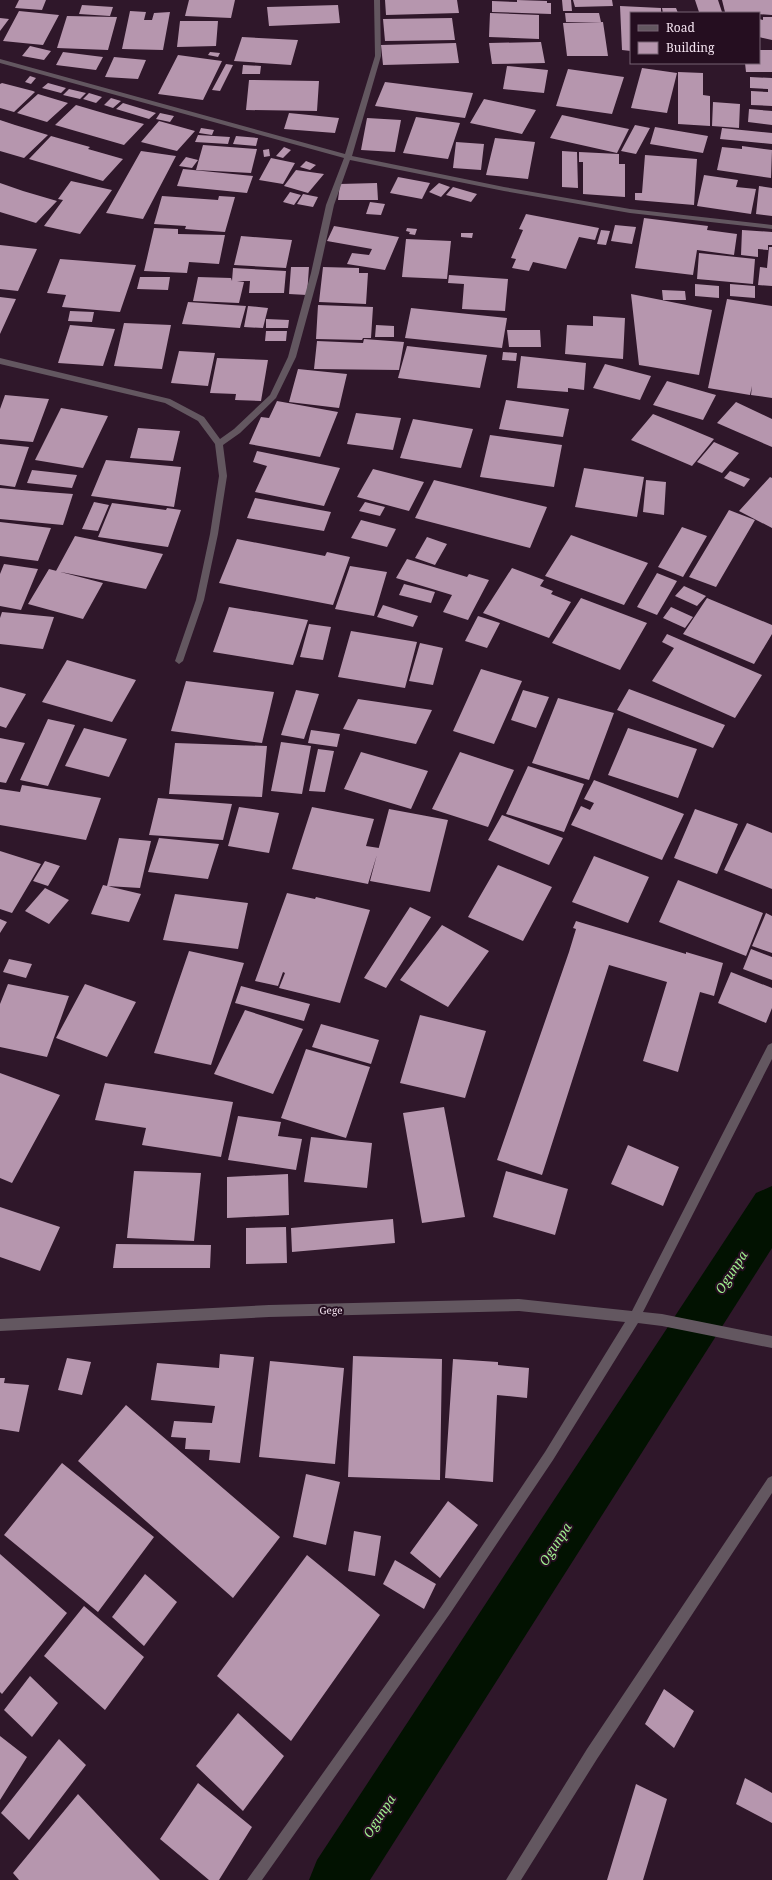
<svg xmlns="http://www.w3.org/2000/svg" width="772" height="1880" viewBox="0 0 772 1880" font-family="'Noto Serif',serif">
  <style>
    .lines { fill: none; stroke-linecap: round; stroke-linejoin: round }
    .canal { fill: #021201; fill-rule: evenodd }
    .building { fill: #b696ae }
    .minor { fill: #635760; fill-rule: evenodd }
    .labels { text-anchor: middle; stroke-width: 4; stroke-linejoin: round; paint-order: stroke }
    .street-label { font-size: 10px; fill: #f3e2ef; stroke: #250e20 }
    .near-water-label { font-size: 13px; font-style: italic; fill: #a0ef8f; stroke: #250e20 }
  </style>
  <rect width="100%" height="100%" fill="#2f172a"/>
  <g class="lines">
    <path class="canal" d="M772,1186V1248L370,1880H309L317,1860L756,1193Z"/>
  </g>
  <path class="building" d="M19,0H46L42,10L15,8Z
    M189,0H235L231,18L185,16Z
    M385,0H457L459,13L386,15Z
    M517,0L547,1V3H551V14L492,12V1L517,2Z
    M562,0H571L572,11H563Z
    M573,0H612L613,6L575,7Z
    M695,0H718L722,12H699Z
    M722,0H772V15L725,12Z
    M82,5L113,7L110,16L79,14Z
    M338,5L340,23L269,26L267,7Z
    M620,6L661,8V13H631V51L622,50Z
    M662,8H676L678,13H663Z
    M19,11L59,15L43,45L3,41Z
    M130,11L146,12L144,20H152L154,13L170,12L163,50L122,49Z
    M490,13L539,15V39L489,37Z
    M565,13H599L601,22H566Z
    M67,16L117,17L108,50L57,48Z
    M763,17H772V40L759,37V19L763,20Z
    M0,18L9,19L0,31Z
    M452,18L455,40L385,41L383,19Z
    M180,21H218L216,46L177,47Z
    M603,22L608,56H567L563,23Z
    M242,37L298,40L291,65L234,61Z
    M541,42L545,63L492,64L489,43Z
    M456,43L459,63L383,65L381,45Z
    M30,46L51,51L44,60L22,56Z
    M759,50H772V72H746L745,63H759Z
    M63,52L103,57L96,70L56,65Z
    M210,52L220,53L218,57L208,55Z
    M178,55L222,61L203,100L158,94Z
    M114,57L146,60L138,79L105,77Z
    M226,64L233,65L220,91L212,90Z
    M243,65L261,66L260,74H242Z
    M507,66L548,70L544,93L503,89Z
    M642,68L677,73L667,113L631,108Z
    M568,69L624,77L612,114L556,106Z
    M678,72L703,73V95L710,96V126L678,124Z
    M30,76L36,78L31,84L25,82Z
    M750,77L772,78V106L751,105V91L768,92V89L750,88Z
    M249,80L319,81L317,111L246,110Z
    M385,82L473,93L465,118L375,106Z
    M2,83L33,91L35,92L14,112L0,108V84Z
    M48,83L66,88L61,93L42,88Z
    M69,89L86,93L80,99L63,95Z
    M89,93L102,97L96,103L83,99Z
    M38,94L68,103L47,122L17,113Z
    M111,98L121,101L113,108L104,105Z
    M484,99L536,110L522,134L470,123Z
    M713,102L740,104L739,128L712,126Z
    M123,103L156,113L149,119L116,109Z
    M76,105L110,115L144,124L124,145L55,125Z
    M749,109L772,111V125L748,122Z
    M160,113L174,116L170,122L156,119Z
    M289,113L339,118L335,133L284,129Z
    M562,115L590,121L629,129L617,153L550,138Z
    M416,117L460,123L448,159L403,153Z
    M367,118L401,120L395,152L361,150Z
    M0,120L15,125L48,135L24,158L0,151Z
    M159,121L195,131L177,151L141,142Z
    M635,125L650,128L636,154L621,151Z
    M655,127L708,136L703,153L650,144Z
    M201,128L214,130L212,135L199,133Z
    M722,128L772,133V144L720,139Z
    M198,135L230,137L228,144L195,142Z
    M51,136L90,147L88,149L123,159L103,181L29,159Z
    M236,136L258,138L256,146L233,144Z
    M495,138L535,142L528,179L486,175Z
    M456,142L484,144L481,170L453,168Z
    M203,145L257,149L251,173L196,170Z
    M742,146L772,150L771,178L717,170L722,147L742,149Z
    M284,147L291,150L283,158L276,156Z
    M269,149L270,156L264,157L263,150Z
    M141,151L176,156L143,219L106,213Z
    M562,151L577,152L578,188L562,187Z
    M579,152L619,154V164H625V197L583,194V162H579Z
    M645,155L697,159L694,205L635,200V193H642Z
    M186,157L198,160L192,168L179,166Z
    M271,158L295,163L283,184L259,180Z
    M306,161L316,165L310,170L300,167Z
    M183,169L253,176L247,193L177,186Z
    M296,170L324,174L308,193L284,186Z
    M704,175L738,180L736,187L756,189L751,214L697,206Z
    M398,177L430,183L422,199L390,193Z
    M71,181L112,190L80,234L44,226L63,200L58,199Z
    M0,183L23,191L57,201L36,223L0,212Z
    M377,183L378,200H338L340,184Z
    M439,183L450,187L441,197L429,192Z
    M759,186L772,188V216L756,214Z
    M453,187L477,194L471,202L446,195Z
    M290,192L301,195L294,205L283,202Z
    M303,194L318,197L313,207L297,204Z
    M162,196L218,200L219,196L235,197L225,232L185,229L186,226L154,224Z
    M370,202L385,204L381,215L366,214Z
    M526,214L599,228L595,240L579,237L566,269L533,262L529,271L512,268L516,259L511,258L523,230L519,229Z
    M644,218L708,226L707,230L737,234L734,255L697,250L693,275L635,268Z
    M615,225L636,227L632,244L611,241Z
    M334,226L399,237L385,270L347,264L352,253L369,255L372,249L327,241Z
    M154,228L178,229V234L225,235L219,264L189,262L187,273L144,271Z
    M407,228L417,229L415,235L409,234L410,232L406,231Z
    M601,230L610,231L606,245L597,244Z
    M742,230L772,232V245H768V250L758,249V257L741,255Z
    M461,233H473L472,238L461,237Z
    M241,236L292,240L286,268L234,265Z
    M406,239L451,241L447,279L402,277Z
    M0,245L37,249L18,291L0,289Z
    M769,247H772V286L758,285L760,267L767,268Z
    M699,253L755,259L753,284L697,279Z
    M60,259L136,265L120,312L62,307L66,295L47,293Z
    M291,267H309L307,295L289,294Z
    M323,267L359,268V273H368L366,304L319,302Z
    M233,268L286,271L284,293H249L250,281H237L244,282L239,303L193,301L198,277L231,278L232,281Z
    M449,275L508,279L505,311L462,309L464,284L448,283Z
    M140,277H170L168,290L137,289Z
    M695,284L719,286V298L695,296Z
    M730,284L755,286V298L730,296Z
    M662,290L685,291L686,300H663Z
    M631,294L712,310L699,375L639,365Z
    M0,297L16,299L0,334Z
    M727,299L772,306V398L751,395L752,386L750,395L708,388Z
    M188,302L246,306L240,328L182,324Z
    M318,305L373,307L371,338H363L362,340L316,339Z
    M248,306L268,308L263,328L244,327Z
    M411,308L507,318L502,348L405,338Z
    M70,311L94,312L92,322L68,321Z
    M593,316L625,318L623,359L565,354L567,325L593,326Z
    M266,319L289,320L288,328H266Z
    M124,323L171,325L162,369L114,366Z
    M70,325L115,329L103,366L58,363Z
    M376,325L394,326V337H375Z
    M507,330H540L541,347H509Z
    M266,331H287L286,341H265Z
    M364,339L404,342L399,370L314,369L317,341L363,343Z
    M407,346L487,355L480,388L398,378Z
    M179,351L215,353L208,386L171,383Z
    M503,352L517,353L516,361L502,360Z
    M521,356L586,363L584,390L568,388V392L517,388Z
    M217,358L268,360L261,401L235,400L236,394L210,393Z
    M605,364L651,376L640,400L593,388Z
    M298,369L347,374L339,408L289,402Z
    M667,381L716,395L703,420L653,405Z
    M5,395L49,399L33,442L0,439V409Z
    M506,400L569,409L563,437L499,429Z
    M277,401L338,412L320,457L249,444L261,417L269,418Z
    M736,402L772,419V447L717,423Z
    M61,408L108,416L83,468L35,460Z
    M356,413L401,418L393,450L347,444Z
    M653,414L683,426L714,439L692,466L631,440Z
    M413,419L473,429L461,468L400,458Z
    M138,428L180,431L173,461L130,458Z
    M490,435L562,445L554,487L480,477Z
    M714,442L739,453L722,473L697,462Z
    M0,444L29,447L15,487L0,485Z
    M257,451L340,468L324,506L255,492L267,466L253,462Z
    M106,460L181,467L174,507L91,496Z
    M584,468L644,477L637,517L575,507Z
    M373,469L424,482L409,511L357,497Z
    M32,470L77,475L72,488L27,483Z
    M730,471L750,479L744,487L724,478Z
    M770,477L772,478V528L739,511Z
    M434,480L547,507L530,548L415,518Z
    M646,480L666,482L664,515L643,512Z
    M0,488L33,491L73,494L63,525L0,519Z
    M255,498L331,512L324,531L247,518Z
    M94,502L109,505L98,531L82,529Z
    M365,502L385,507L380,516L359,511Z
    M112,503L166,510L167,508L181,510L168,547L98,537Z
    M729,510L755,520L716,587L689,577Z
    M361,520L396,529L387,547L351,538Z
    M0,522L51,528L38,561L0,556Z
    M682,527L707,536L683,577L658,567Z
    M571,535L648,563L624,605L545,576Z
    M75,536L109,543L163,554L146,589L56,571Z
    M427,537L447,544L435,565L415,558Z
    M237,539L325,556L327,552L350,557L333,605L219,583Z
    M407,559L467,577L469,574L489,580L468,620L443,612L452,595L396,578Z
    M4,564L38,569L21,610L0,606V574Z
    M350,566L387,572L374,616L335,609Z
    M512,568L544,580L540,586L553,591L551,594L571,602L549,638L483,613Z
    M49,569L103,583L83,619L28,604Z
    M657,573L677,581L657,615L637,607Z
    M404,584L435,592L431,603L399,595Z
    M684,586L706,596L697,606L675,596Z
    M581,598L647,623L620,670L552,643Z
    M707,598L772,625V634L754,664L683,634Z
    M383,605L418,616L413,627L377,617Z
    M229,607L308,620L293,665L213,652Z
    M671,607L693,617L685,628L663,618Z
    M2,612L54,617L43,649L0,644V618Z
    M478,616L500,623L487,648L465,641Z
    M309,624L331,627L323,660L300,657Z
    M351,631L417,642L405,688L338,677Z
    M667,634L762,675L735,718L652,681L674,648L662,642Z
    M420,643L443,648L433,685L409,681Z
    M67,660L136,680L112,722L42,702Z
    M481,669L522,681L494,744L453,731Z
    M186,681L274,692L262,743L171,731Z
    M0,687L26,694L6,728L0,726Z
    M629,689L725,725L713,748L617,710Z
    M296,690L319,694L304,739L281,735Z
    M523,690L549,697L536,728L511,720Z
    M558,698L614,713L589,780L532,763Z
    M358,699L432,710L416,744L343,729Z
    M48,719L75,725L48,786L20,780Z
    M84,728L127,739L109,777L65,766Z
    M628,728L697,749L678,798L608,775Z
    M311,730L340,734L337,747L308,743Z
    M0,738L25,743L6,783L0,782Z
    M281,742L311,746L302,794L271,791Z
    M175,743L267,746L262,797L169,794Z
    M318,749L334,751L325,792L309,791Z
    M361,752L428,771L411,809L344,789Z
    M460,752L514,770L488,827L432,809Z
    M528,766L584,784L564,832L506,814Z
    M594,780L684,814L662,860L571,825L581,806L590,810L594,803L584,799Z
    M22,785L101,798L86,840L0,825V789L20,792Z
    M158,798L232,804L223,840L149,835Z
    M239,807L279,813L269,853L228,846Z
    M312,807L374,819L366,846L379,848L368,884L292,869Z
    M389,809L448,820L430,892L370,881Z
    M695,809L738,824L717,874L674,858Z
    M502,815L563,838L549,865L488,840Z
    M747,823L772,833V889L724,870Z
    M119,838L151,841L140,888L107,886Z
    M159,838L219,844L208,879L148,872Z
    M0,851L41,864L12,913L0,909Z
    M594,856L649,877L628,923L572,902Z
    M45,861L60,866L48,886L33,881Z
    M498,865L552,887L523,941L468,917Z
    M678,880L763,913L746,956L659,922Z
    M103,885L141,894L129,922L91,914Z
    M45,888L69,900L49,924L25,911Z
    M287,893L315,899L316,897L370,910L340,1003L279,988L285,973L283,972L278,986L255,981Z
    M175,894L248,903L238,949L163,940Z
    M410,907L431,917L386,988L364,978Z
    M766,913L772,916V953L752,946Z
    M0,919L7,922L0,933Z
    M576,921L686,954V952L723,963L714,996L700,992L678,1072L643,1061L667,982L609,965L542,1175L497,1160L569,952L576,929L573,928Z
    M442,925L489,951L448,1007L400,980Z
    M751,949L772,957V980L743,969Z
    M189,951L244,963L211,1065L154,1053Z
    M9,959L32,964L26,978L3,972Z
    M731,972L772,988V1008L766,1023L718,1003Z
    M8,984L69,996L47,1057L0,1047V1004Z
    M85,984L136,1002L107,1057L56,1038Z
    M241,986L310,1004L304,1021L235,1003Z
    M245,1010L303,1029L273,1094L214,1074Z
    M420,1015L486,1031L465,1098L400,1083Z
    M321,1024L379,1040L371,1064L312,1047Z
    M306,1049L370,1067L346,1138L281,1118Z
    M0,1073L60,1095L12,1183L0,1178Z
    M105,1083L233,1102L221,1157L142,1145L146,1128L95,1120Z
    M444,1107L465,1217L422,1223L403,1113Z
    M238,1116L281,1122L278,1136L302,1139L296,1170L228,1160Z
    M311,1137L372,1143L367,1188L304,1182Z
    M628,1145L679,1167L663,1206L611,1184Z
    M134,1171L201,1173L194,1241L127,1238Z
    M506,1171L568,1189L555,1235L493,1217Z
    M288,1174L289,1215L227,1218V1177Z
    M0,1207L60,1227L40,1271L0,1257Z
    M393,1219L395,1243L292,1252L291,1228Z
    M286,1227L287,1263L246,1264V1228Z
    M116,1244L211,1245L210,1268H113Z
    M220,1354L254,1357L240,1463L209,1460L210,1450L185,1449L186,1438L171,1437L174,1421L212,1423L215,1406L151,1400L157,1363L219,1368Z
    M353,1356L442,1359L440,1480L348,1477Z
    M67,1358L91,1362L82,1395L58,1390Z
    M453,1359L498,1362V1365L529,1368L527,1398L497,1395L493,1482L445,1478Z
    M270,1361L344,1368L335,1464L259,1457Z
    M0,1378H5L4,1383L29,1385L19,1432L0,1429Z
    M126,1405L280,1537L233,1598L78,1461Z
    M62,1463L154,1537L98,1612L4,1535Z
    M306,1474L340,1482L326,1545L293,1537Z
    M448,1501L478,1525L440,1578L410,1553Z
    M354,1531L381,1536L375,1576L348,1571Z
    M0,1554L67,1613L2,1694L0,1692Z
    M307,1555L380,1615L291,1741L217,1676Z
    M395,1560L436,1584L424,1609L383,1584Z
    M145,1574L177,1602L144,1646L112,1617Z
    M84,1606L144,1657L105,1710L44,1656Z
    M30,1676L58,1703L32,1737L4,1710Z
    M664,1689L694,1711L674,1748L645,1724Z
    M238,1713L284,1756L243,1811L196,1766Z
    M0,1736L27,1757L0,1800Z
    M59,1739L86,1765L29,1840L1,1813Z
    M745,1778L772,1793V1823L736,1804Z
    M198,1783L252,1827L219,1880H209L160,1839Z
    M636,1784L667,1799L643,1880H607Z
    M78,1794L128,1847L160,1880H19L13,1873Z"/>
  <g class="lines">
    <path class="minor" d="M374,0H380L381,56L352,156L504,187L630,209L772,225V229L630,213L504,191L350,160L334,205L319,273L296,357L276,398L240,433L223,445L227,476L218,534L204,600L183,661L179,664L175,661L196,600L210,534L219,476L215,444L198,421L165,403L0,364V358L170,399L204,417L220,439L234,429L270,395L288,357L311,273L326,205L344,158L0,63V59L345,154L375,56Z
      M772,1043V1059L643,1312L662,1314L772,1336V1348L662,1326L638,1323L553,1460L449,1615L262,1880H247L441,1607L545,1452L625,1322L519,1311L269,1317L0,1331V1319L269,1305L519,1299L632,1311L768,1045Z
      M772,1476V1493L597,1759L521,1880H506L587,1749L768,1478Z"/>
  </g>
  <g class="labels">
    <g class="street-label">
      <text transform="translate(331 1310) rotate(-1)" y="4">Gege</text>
    </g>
    <g class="near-water-label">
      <text transform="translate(731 1272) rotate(-57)" y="5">Ogunpa</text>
      <text transform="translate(555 1544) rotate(-57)" y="5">Ogunpa</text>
      <text transform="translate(379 1816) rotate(-57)" y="5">Ogunpa</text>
    </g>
  </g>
  <rect x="630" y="12" width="130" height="52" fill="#250e20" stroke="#776373"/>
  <rect x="638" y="25" width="20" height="6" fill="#635760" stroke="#776373"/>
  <text x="666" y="32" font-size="12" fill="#f3e2ef">Road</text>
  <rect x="638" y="42" width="20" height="12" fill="#b696ae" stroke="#776373"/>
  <text x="666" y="52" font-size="12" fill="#f3e2ef">Building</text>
</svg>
